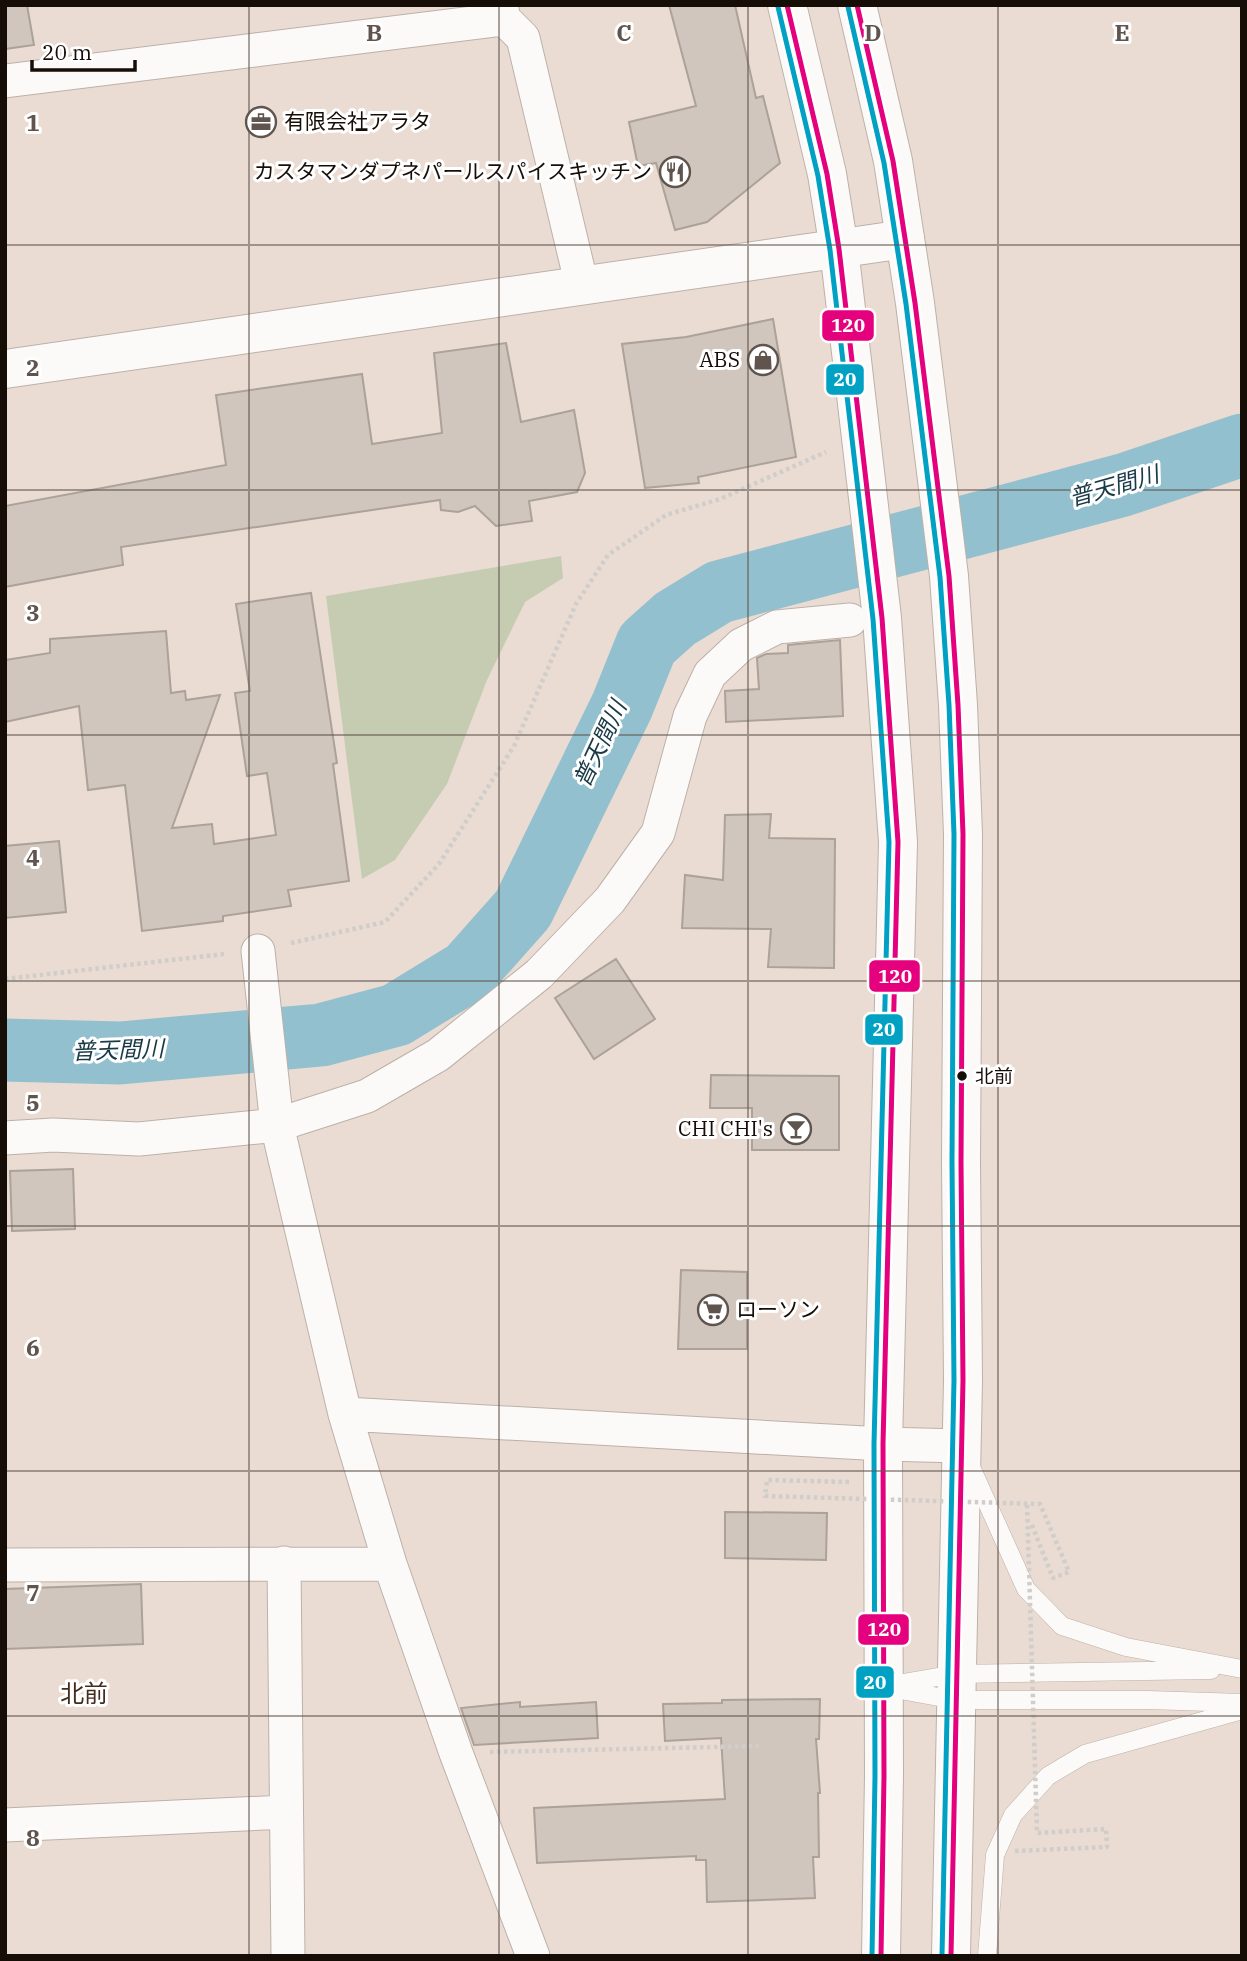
<svg xmlns="http://www.w3.org/2000/svg" width="1247" height="1961" viewBox="0 0 1247 1961" font-family="'IBM Plex Serif','Noto Sans JP',serif">
  <style>
    .green { fill: #c6ccb1 }
    .lines { fill: none; stroke-linecap: round; stroke-linejoin: round }
    .river { stroke: #92c0ce; stroke-width: 63 }
    .building { fill: #d0c6bd; stroke: #aba299; stroke-width: 2 }
    .lane-casing { stroke: #bcb1a9; stroke-width: 19 }
    .street-casing { stroke: #bcb1a9; stroke-width: 35 }
    .secondary-casing { stroke: #bcb1a9; stroke-width: 40 }
    .highway-casing { stroke: #bcb1a9; stroke-width: 40 }
    .path { stroke: #d0cdca; stroke-width: 4.5; stroke-dasharray: 3.5 3.5; stroke-linecap: butt }
    .lane { stroke: #fcfaf8; stroke-width: 18 }
    .street { stroke: #fcfaf8; stroke-width: 33 }
    .secondary { stroke: #fcfaf8; stroke-width: 38 }
    .highway { stroke: #fcfaf8; stroke-width: 38 }
    .path-bridge { stroke: #d0cdca; stroke-width: 4.5; stroke-dasharray: 3.5 3.5; stroke-linecap: butt }
    .bus-1-casing { stroke: #fff; stroke-width: 10 }
    .bus-2-casing { stroke: #fff; stroke-width: 10 }
    .bus-1 { stroke: #e5007d; stroke-width: 5 }
    .bus-2 { stroke: #01a1c4; stroke-width: 5 }
    .grid { fill: none; stroke: #60554e; stroke-width: 2; stroke-opacity: 0.55 }
    .bus-dot { fill: #160d07; stroke: #fff; stroke-width: 2.5 }
    .labels { text-anchor: middle; stroke-width: 6; stroke-linejoin: round; paint-order: stroke }
    .bus-label { font-size: 19px; fill: #160d07; stroke: #fff; text-anchor: start }
    .poi-label { font-size: 21px; fill: #160d07; stroke: #fff; text-anchor: end }
    .water-label { font-size: 23px; font-style: italic; fill: #183a46; stroke: #fff }
    .quarter-label { font-size: 24px; fill: #412c1e; stroke: #fff }
    .grid-label { font-size: 23px; text-anchor: middle; font-weight: bold; fill: #60554e; stroke: #fff; stroke-width: 6; stroke-linejoin: round; paint-order: stroke }
    .line-badge { stroke: #fff; stroke-width: 2.5 }
    .badge-label { font-size: 19px; text-anchor: middle; font-weight: bold; fill: #fff }
  </style>
  <rect width="100%" height="100%" fill="#eadcd2"/>
  <path class="green" d="M561,556L563,578L525,602L487,680L447,784L395,860L362,879L326,596Z"/>
  <g class="lines">
    <path class="river" d="M5,1050L120,1053L321,1035L396,1015L468,971L523,909L622,706L647,644L675,619L719,592L1123,485L1242,445"/>
  </g>
  <path class="building" d="M5,5H27L34,45L5,49Z
    M669,5H735L756,98L763,96L780,163L707,222L675,230L656,163L638,166L629,122L696,106Z
    M773,319L796,457L698,477L699,483L645,488L622,344L686,337Z
    M506,343L521,422L574,410L585,473L577,492L529,501L532,521L496,526L475,506L458,512L441,510L440,500L121,547L123,565L5,587V506L226,465L216,395L362,374L372,444L442,433L434,353Z
    M311,593L337,763L333,764L349,881L288,890L291,906L223,916V921L142,931L125,785L88,790L79,706L5,722V660L50,653V639L166,631L171,693L185,691L186,700L220,695L172,828L212,824L214,844L276,835L267,773L247,776L235,693L250,691L236,604Z
    M840,640L843,716L726,722L725,691L759,689L757,658L766,654L788,653V645Z
    M771,814L769,838L835,839L834,968L768,967L771,929L682,928L685,875L723,880L725,815Z
    M59,841L66,912L5,918V846Z
    M616,959L655,1019L594,1059L555,998Z
    M711,1075L839,1076V1150H752V1108H710Z
    M73,1169L75,1229L12,1231L10,1171Z
    M681,1270L747,1272V1349H678Z
    M725,1512L827,1513L826,1560L725,1558Z
    M141,1584L143,1644L5,1649V1589Z
    M820,1699L819,1739H816L820,1793H818L819,1857H813L815,1898L707,1902L706,1860H696V1856L537,1863L534,1808L725,1799L721,1738L665,1741L663,1704L722,1703V1700Z
    M520,1702V1707L596,1702L598,1738L474,1745L461,1708Z"/>
  <g class="lines">
    <g class="lane-casing">
      <path id="lane" d="M970,1465L1026,1589L1062,1626L1126,1647L1242,1669
        M897,1684L955,1674L1211,1670
        M884,1687L955,1700H1148L1242,1703
        M987,1956L995,1855L1013,1815L1048,1776L1085,1754L1242,1710"/>
    </g>
    <g class="street-casing">
      <path id="street" d="M504,19L523,38L582,286
        M5,81L504,19L501,5
        M258,951L277,1125L345,1414L390,1564L456,1753L533,1956
        M5,1138L53,1135L139,1139L277,1125L367,1096L438,1055L539,974L610,900L658,833L690,716L710,674L741,645L777,627L850,620
        M345,1414L883,1444L961,1446
        M284,1563L288,1956
        M5,1565L390,1564
        M5,1825L286,1812"/>
    </g>
    <g class="secondary-casing">
      <path id="secondary" d="M5,369L905,239"/>
    </g>
    <g class="highway-casing">
      <path id="highway" d="M787,5L827,174L839,249L882,618L898,842L883,1444L884,1776L881,1956
        M857,5L893,161L915,303L949,576L958,705L963,834L961,1162L963,1380L951,1956"/>
    </g>
    <path class="path" d="M291,943L385,922L439,864L514,746L576,604L608,555L666,515L720,499L826,452
      M5,979L224,954
      M490,1752L759,1746"/>
    <use href="#lane" class="lane"/>
    <use href="#street" class="street"/>
    <use href="#secondary" class="secondary"/>
    <use href="#highway" class="highway"/>
    <path class="path-bridge" d="M849,1482L767,1480L765,1496L1040,1504L1069,1572L1053,1578L1031,1523
      M1015,1851L1107,1847L1106,1829L1037,1833L1027,1503"/>
    <g class="bus-1-casing">
      <path id="bus-1" d="M787,5L827,174L839,249L882,618L898,842L883,1444L884,1776L881,1956
        M857,5L893,161L915,303L949,576L958,705L963,834L961,1162L963,1380L951,1956"/>
    </g>
    <g class="bus-2-casing">
      <path id="bus-2" d="M778,7L818,176L830,250L873,619L889,842L874,1444L875,1776L872,1956
        M848,7L884,163L906,304L940,577L949,705L954,834L952,1162L954,1380L942,1956"/>
    </g>
    <use href="#bus-1" class="bus-1"/>
    <use href="#bus-2" class="bus-2"/>
  </g>
  <path class="grid" d="M249,5V1956M499,5V1956M748,5V1956M998,5V1956M5,245H1242M5,490H1242M5,735H1242M5,981H1242M5,1226H1242M5,1471H1242M5,1716H1242"/>
  <defs>
    <g id="office-ring" transform="scale(1.575)"><circle r="9.5" fill="#fff" stroke="#60554e" stroke-width="1.5"/><path d="M-6-3h4V-5.5h4V-3h4V5H-6ZM-1-4.5V-3h2v-1.5ZM-6 0V1H6V0Z" fill="#60554e"/></g>
    <g id="restaurant-ring" transform="scale(1.575)"><circle r="9.5" fill="#fff" stroke="#60554e" stroke-width="1.5"/><path d="M-5-6h1v4h1v-4h1v4h1v-4h1v5L-1.5 .5V6h-2V.5L-5-1ZM5-6V6H3V1.5H1.5Q1.5-4 5-6Z" fill="#60554e"/></g>
    <g id="shop-ring" transform="scale(1.575)"><circle r="9.5" fill="#fff" stroke="#60554e" stroke-width="1.5"/><path d="M-5-2.5h2.3a2.7 3.5 0 0 1 5.4 0H5L5.5 6h-11ZM-1.5-2.5h3a1.5 2.3 0 0 0-3 0Z" fill="#60554e"/></g>
    <g id="bar-ring" transform="scale(1.575)"><circle r="9.5" fill="#fff" stroke="#60554e" stroke-width="1.5"/><path d="M-6-5H6L.8 .8V4.5H3.5V6h-7V4.5H-.8V.8Z" fill="#60554e"/></g>
    <g id="supermarket-ring" transform="scale(1.575)"><circle r="9.5" fill="#fff" stroke="#60554e" stroke-width="1.5"/><path d="M-6-5.5h2.5l.6 2H6L4.5 2H-2.5L-4.4-4H-6ZM-1.5 3.2a1.3 1.3 0 1 0 .1 0ZM3 3.2a1.3 1.3 0 1 0 .1 0Z" fill="#60554e"/></g>
  </defs>
  <g fill-rule="evenodd">
    <use href="#office-ring" x="261" y="122"/>
    <use href="#restaurant-ring" x="675" y="172"/>
    <use href="#shop-ring" x="763" y="360"/>
    <use href="#bar-ring" x="796" y="1129"/>
    <use href="#supermarket-ring" x="713" y="1310"/>
  </g>
  <circle class="bus-dot" cx="962" cy="1076" r="6"/>
  <g class="labels">
    <g class="bus-label">
      <text x="975" y="1083">北前</text>
    </g>
    <g class="poi-label">
      <text x="284" y="129" text-anchor="start">有限会社アラタ</text>
      <text x="652" y="179">カスタマンダプネパールスパイスキッチン</text>
      <text x="740" y="367">ABS</text>
      <text x="773" y="1136">CHI CHI's</text>
      <text x="736" y="1317" text-anchor="start">ローソン</text>
    </g>
    <g class="water-label">
      <text transform="translate(1114 486) rotate(-16)" y="8">普天間川</text>
      <text transform="translate(600 744) rotate(-65)" y="8">普天間川</text>
      <text transform="translate(118 1050) rotate(-2)" y="8">普天間川</text>
    </g>
    <g class="quarter-label">
      <text x="84" y="1702">北前</text>
    </g>
  </g>
  <g class="grid-label">
    <text x="374" y="41">B</text>
    <text x="624" y="41">C</text>
    <text x="873" y="41">D</text>
    <text x="1122" y="41">E</text>
    <text x="33" y="131">1</text>
    <text x="33" y="376">2</text>
    <text x="33" y="621">3</text>
    <text x="33" y="866">4</text>
    <text x="33" y="1111">5</text>
    <text x="33" y="1356">6</text>
    <text x="33" y="1601">7</text>
    <text x="33" y="1846">8</text>
  </g>
  <g class="line-badge">
    <rect x="821" y="309" width="54" height="33" rx="7" fill="#e5007d"/>
    <rect x="825" y="363" width="40" height="33" rx="7" fill="#01a1c4"/>
    <rect x="868" y="959" width="53" height="34" rx="7" fill="#e5007d"/>
    <rect x="864" y="1013" width="40" height="33" rx="7" fill="#01a1c4"/>
    <rect x="857" y="1613" width="53" height="33" rx="7" fill="#e5007d"/>
    <rect x="855" y="1665" width="40" height="34" rx="7" fill="#01a1c4"/>
  </g>
  <g class="badge-label">
    <text x="848" y="332">120</text>
    <text x="845" y="386">20</text>
    <text x="895" y="983">120</text>
    <text x="884" y="1036">20</text>
    <text x="884" y="1636">120</text>
    <text x="875" y="1689">20</text>
  </g>
  <rect width="1247" height="1961" fill="none" stroke="#160d07" stroke-width="14"/>
  <path d="M32 60v10h103v-10" fill="none" stroke="#160d07" stroke-width="3.5"/>
  <text x="42" y="60" font-size="21" fill="#160d07" stroke="#ffffff" stroke-width="5" paint-order="stroke">20 m</text>
</svg>
